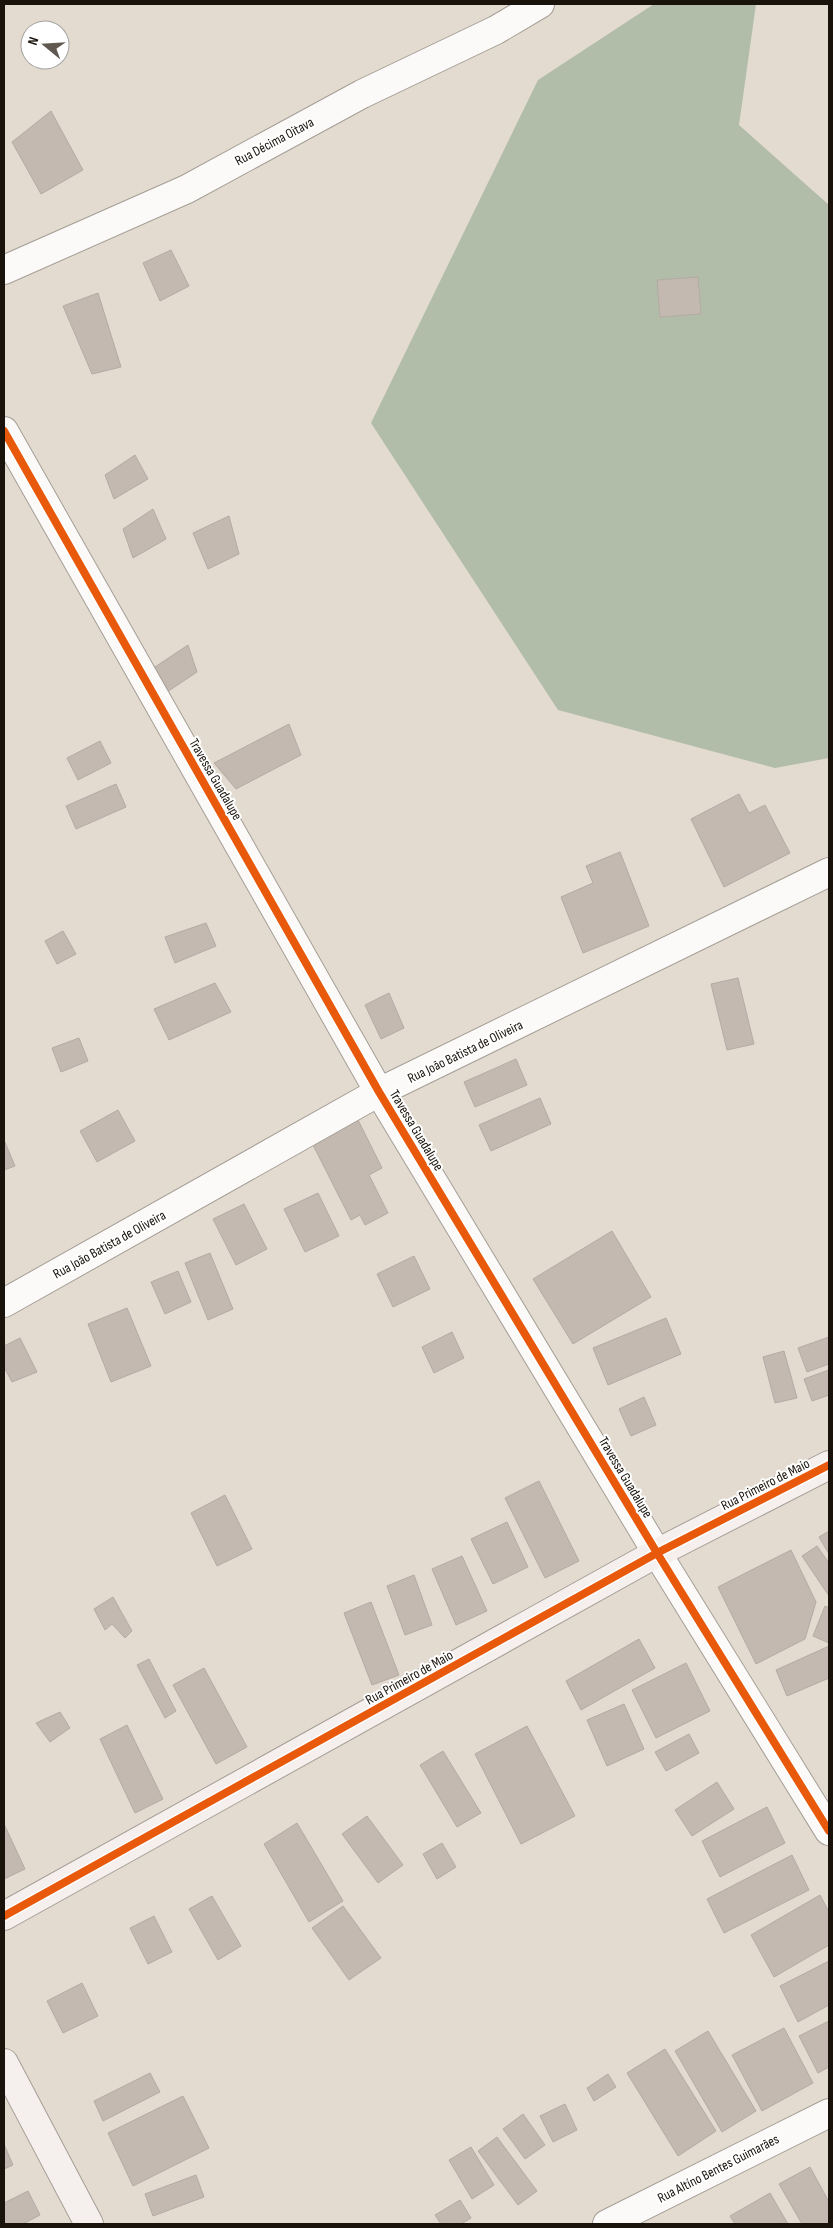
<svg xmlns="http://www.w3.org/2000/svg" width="833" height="2228" viewBox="0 0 833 2228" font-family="'Sofia Sans Condensed',sans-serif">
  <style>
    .forest { fill: #b1bda8 }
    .building { fill: #c4b9b1; stroke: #b3aba4 }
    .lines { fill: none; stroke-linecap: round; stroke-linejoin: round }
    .street-casing { stroke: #a59e96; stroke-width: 30 }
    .secondary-casing { stroke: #a59e96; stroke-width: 30 }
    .street { stroke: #fbfaf8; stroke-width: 28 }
    .secondary { stroke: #f5efee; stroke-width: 28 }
    .cycleway-casing { stroke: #fff; stroke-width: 11 }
    .cycleway { stroke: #e8590c; stroke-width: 8 }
    .labels { text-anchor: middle; stroke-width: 4; stroke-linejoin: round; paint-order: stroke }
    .street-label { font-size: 14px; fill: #19130c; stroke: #fff }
  </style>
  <rect width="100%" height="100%" fill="#e3dbd0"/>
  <path class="forest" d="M654,4H756L739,125L829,205V758L775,768L558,710L371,423L538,80Z"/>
  <path class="building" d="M51,111L83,170L41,194L12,142Z
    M171,250L189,286L160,301L143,263Z
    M698,277L701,314L660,317L657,280Z
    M98,293L121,367L92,374L63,306Z
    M135,455L148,479L114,499L105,475Z
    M153,509L166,539L133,558L123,529Z
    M229,516L239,554L208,569L193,533Z
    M188,645L197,672L164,694L149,671Z
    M289,724L301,755L236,789L214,763Z
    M100,741L111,763L78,780L67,758Z
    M116,784L126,807L76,829L66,806Z
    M739,794L749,813L765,805L790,853L724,887L691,819Z
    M620,852L649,926L583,953L561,897L593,883L586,866Z
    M206,923L216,946L175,963L165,937Z
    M63,931L76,954L57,964L45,941Z
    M738,978L754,1044L727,1050L711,984Z
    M215,983L231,1012L169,1040L154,1009Z
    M389,993L404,1028L381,1039L365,1005Z
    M79,1038L88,1061L61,1072L52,1048Z
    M516,1059L527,1085L475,1107L464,1082Z
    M540,1098L551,1124L491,1151L479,1125Z
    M118,1110L135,1141L97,1162L80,1131Z
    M358,1120L382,1168L369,1175L388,1213L365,1225L360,1215L351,1220L312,1143Z
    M4,1140L15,1166L4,1170Z
    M318,1193L339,1236L305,1252L284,1209Z
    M244,1204L267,1249L236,1265L213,1219Z
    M612,1231L651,1297L573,1344L533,1279Z
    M210,1253L233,1309L208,1320L185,1263Z
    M414,1256L430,1289L393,1307L377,1274Z
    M178,1271L191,1302L165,1314L151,1282Z
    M127,1308L151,1366L111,1382L88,1324Z
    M666,1318L681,1354L608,1385L593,1348Z
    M452,1332L464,1358L434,1373L422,1347Z
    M829,1337V1364L807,1372L798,1348Z
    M20,1338L37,1372L12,1382L4,1367V1346Z
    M784,1351L797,1398L775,1403L763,1357Z
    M829,1370V1395L812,1401L804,1379Z
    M644,1397L656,1425L631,1436L619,1409Z
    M539,1481L579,1561L545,1578L505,1498Z
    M225,1495L252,1549L217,1566L191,1513Z
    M507,1522L528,1567L493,1584L471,1539Z
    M829,1531V1554L819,1537Z
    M817,1546L829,1563V1596L802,1556Z
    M791,1550L816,1602L805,1639L756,1664L718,1587Z
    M462,1556L487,1611L456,1625L432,1569Z
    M414,1575L432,1625L405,1635L387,1586Z
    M113,1597L132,1631L125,1638L112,1624L105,1630L94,1609Z
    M371,1602L399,1675L372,1685L344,1613Z
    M825,1606L829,1608V1643L813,1636Z
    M639,1639L655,1668L581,1710L566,1681Z
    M829,1646V1678L787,1696L776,1670Z
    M149,1659L176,1711L165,1718L137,1665Z
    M686,1663L710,1711L656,1738L632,1690Z
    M204,1668L247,1747L216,1764L173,1685Z
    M624,1704L644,1749L607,1766L587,1720Z
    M60,1712L70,1728L50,1742L36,1723Z
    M127,1725L163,1799L135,1813L100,1739Z
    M527,1726L575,1816L521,1844L475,1754Z
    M689,1734L699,1753L666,1771L655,1752Z
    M443,1751L481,1813L457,1827L420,1765Z
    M717,1782L734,1809L692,1836L675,1810Z
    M767,1807L785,1843L720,1877L702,1841Z
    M367,1816L403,1865L378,1883L342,1834Z
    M297,1823L343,1901L309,1922L264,1844Z
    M4,1824L25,1869L4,1879Z
    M442,1843L456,1867L437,1879L423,1854Z
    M792,1855L809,1890L724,1933L707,1899Z
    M820,1895L829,1912V1945L774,1977L751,1935Z
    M212,1896L241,1946L218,1960L189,1909Z
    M343,1906L381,1958L349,1980L312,1928Z
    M154,1916L172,1952L148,1964L130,1928Z
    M829,1961V2005L798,2022L780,1986Z
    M82,1983L98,2016L63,2033L47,2001Z
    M829,2021V2067L818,2073L799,2036Z
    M784,2028L813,2083L762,2111L732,2055Z
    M708,2031L756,2111L722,2132L675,2051Z
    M665,2049L716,2131L678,2156L627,2073Z
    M150,2073L160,2092L103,2121L94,2101Z
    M608,2074L616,2087L594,2101L587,2088Z
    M183,2096L209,2148L133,2186L108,2133Z
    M565,2104L577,2130L553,2142L540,2116Z
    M523,2114L545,2145L525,2159L503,2129Z
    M497,2137L537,2191L518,2205L478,2151Z
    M4,2144L13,2165L4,2169Z
    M471,2147L494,2185L472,2199L449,2160Z
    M810,2167L829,2202V2224H802L779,2184Z
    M196,2175L204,2197L153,2216L145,2194Z
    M28,2191L40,2215L23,2224H4V2203Z
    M770,2193L788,2224H735L730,2216Z
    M460,2200L471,2218L461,2224H441L435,2215Z"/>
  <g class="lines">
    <g class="street-casing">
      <path id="street" d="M4,270L187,189L362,94L496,30L540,4
        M4,431L379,1092L657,1553L829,1831
        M4,1303L379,1092L829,872
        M607,2224L829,2113"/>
    </g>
    <g class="secondary-casing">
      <path id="secondary" d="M4,1916L657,1553L829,1465
        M4,2063L89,2224"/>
    </g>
    <use href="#street" class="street"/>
    <use href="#secondary" class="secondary"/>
    <g class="cycleway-casing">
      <path id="cycleway" d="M4,431L379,1092L657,1553L829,1831
        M4,1916L657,1553L829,1465"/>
    </g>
    <use href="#cycleway" class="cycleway"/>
  </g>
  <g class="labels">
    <g class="street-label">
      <text transform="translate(274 141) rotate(-28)" y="5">Rua Décima Oitava</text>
      <text transform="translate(216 779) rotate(60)" y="5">Travessa Guadalupe</text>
      <text transform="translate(465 1051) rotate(-26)" y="5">Rua João Batista de Oliveira</text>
      <text transform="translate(417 1130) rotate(59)" y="5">Travessa Guadalupe</text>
      <text transform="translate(109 1244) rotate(-29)" y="5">Rua João Batista de Oliveira</text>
      <text transform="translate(626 1477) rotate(59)" y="5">Travessa Guadalupe</text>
      <text transform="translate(765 1484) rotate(-27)" y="5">Rua Primeiro de Maio</text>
      <text transform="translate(409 1677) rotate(-29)" y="5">Rua Primeiro de Maio</text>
      <text transform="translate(718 2168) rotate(-27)" y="5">Rua Altíno Bentes Guimarães</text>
    </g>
  </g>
  <rect width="833" height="2228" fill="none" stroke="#19130c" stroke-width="10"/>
  <g transform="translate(45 45) rotate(288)"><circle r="24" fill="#ffffff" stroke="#a3a19e"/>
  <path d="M0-4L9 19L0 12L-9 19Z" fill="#605951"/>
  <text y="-8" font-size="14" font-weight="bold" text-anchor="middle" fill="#19130c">N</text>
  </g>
</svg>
